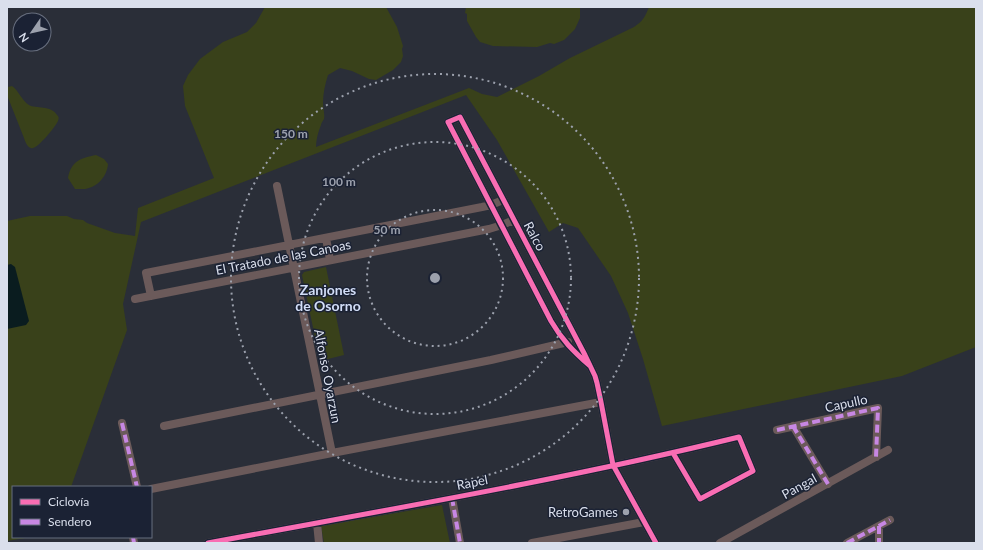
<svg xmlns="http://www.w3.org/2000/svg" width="983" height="550" viewBox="0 0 983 550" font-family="Lato,sans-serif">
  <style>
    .green { fill: #39411a }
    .water { fill: #0a1c1f }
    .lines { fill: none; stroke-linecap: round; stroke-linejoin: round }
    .street { stroke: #6b5a5a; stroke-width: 8 }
    .quiet { stroke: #c787e3; stroke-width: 4; stroke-dasharray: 8 4; stroke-linecap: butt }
    .cycleway-casing { stroke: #1b2234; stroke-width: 8 }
    .cycleway { stroke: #f96db3; stroke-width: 5 }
    .ring { fill: none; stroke: #9ca1ad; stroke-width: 2; stroke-dasharray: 2 4 }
    .poi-dot { fill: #9ca1ad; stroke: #1b2234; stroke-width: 1.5 }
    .labels { text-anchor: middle; stroke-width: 3; stroke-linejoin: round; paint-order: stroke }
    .street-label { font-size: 13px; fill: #dadfec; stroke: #1b2234 }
    .poi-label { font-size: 13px; fill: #dadfec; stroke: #1b2234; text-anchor: end }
    .neighbourhood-label { font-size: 14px; font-weight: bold; fill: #d3def7; stroke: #1b2234 }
    .centre { fill: #9ca1ad; stroke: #1b2234; stroke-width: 2 }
    .ring-label { font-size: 12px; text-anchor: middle; font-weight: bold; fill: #9ca1ad; stroke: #1b2234; stroke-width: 3; stroke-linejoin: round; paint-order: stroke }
  </style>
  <rect width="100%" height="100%" fill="#2a2e38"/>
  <path class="green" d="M265,7H386L397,27L403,46L402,49L403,56L401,62L393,70L376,80L369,79L352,71L340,68L328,75C325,84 323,94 323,103C323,109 325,114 324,119C323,121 321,123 321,125C318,132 316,140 316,147L469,88L482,94L497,97L539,76L570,58L634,27C643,21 645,17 649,7H976V347L902,376L662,426L643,359L628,313L611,276L578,228L563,223L549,232L497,140L466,95L141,222L123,304L127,330L71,487H13V537H32L7,541V221L30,216H67L74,219L83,220L87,223L115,233L135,236L138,208L214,178L185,106L183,86L188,75L200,59L223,42L247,32L256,23Z
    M466,7H580V18L575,29L564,40L554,44L550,43L537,47L493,46L480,42L476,37L467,21V14L465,13Z
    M12,86C19,91 22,101 29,105C36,109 51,105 57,115C59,117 59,118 58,121C56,126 36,151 31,148C27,147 25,141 24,138L7,95L8,87Z
    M96,155L104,159L108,164C107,176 98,187 85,189C82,189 78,189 75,189L68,178C71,161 81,158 96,155Z
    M326,267L344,355L320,361L302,275L304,272Z
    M442,505L450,543H324L321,526Z"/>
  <path class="water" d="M11,264L15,267L29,321L26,325L7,329V265Z"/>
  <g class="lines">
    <path class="street" d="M277,186L332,453
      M326,238L330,260
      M151,296L146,273L482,207L491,205L503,200
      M135,299L489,229L502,225L514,220
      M590,366C573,351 562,340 551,321L448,122L460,117L585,355L595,376L597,383L601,402L613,465L656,543
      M122,423L137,487
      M164,426L491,360L568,342
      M793,426L828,484
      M777,430L878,408L876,457
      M151,489L332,453L601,402
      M452,498L460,543
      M317,523L319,543
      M879,526V543
      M133,537L134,543
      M208,543C385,510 563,480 739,437L753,471L700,499L673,453
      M532,543L644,522
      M720,543L888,450
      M847,543L890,520"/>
    <path class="quiet" d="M122,423L137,487
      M793,426L828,484
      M777,430L878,408L876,457
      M452,498L460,543
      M879,526V543
      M133,537L134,543
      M847,543L890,520"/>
    <g class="cycleway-casing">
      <path id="cycleway" d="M590,366C573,351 562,340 551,321L448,122L460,117L585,355L595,376L597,383L601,402L613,465L656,543
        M208,543C385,510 563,480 739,437L753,471L700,499L673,453"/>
    </g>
    <use href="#cycleway" class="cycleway"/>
  </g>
  <g class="ring">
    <circle cx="435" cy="278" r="68"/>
    <circle cx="435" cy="278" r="136"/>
    <circle cx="435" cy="278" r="204"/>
  </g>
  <circle class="poi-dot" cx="626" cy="512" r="4"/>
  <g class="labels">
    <g class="street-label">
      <text transform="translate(535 236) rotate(62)" y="5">Ralco</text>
      <text transform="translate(283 257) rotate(-11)" y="5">El Tratado de las Canoas</text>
      <text transform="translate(328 376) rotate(79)" y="5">Alfonso Oyarzun</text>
      <text transform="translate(846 403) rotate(-12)" y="5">Capullo</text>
      <text transform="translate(472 482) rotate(-11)" y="5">Rapel</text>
      <text transform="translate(799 486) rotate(-29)" y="5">Pangal</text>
    </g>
    <g class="poi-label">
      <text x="618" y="517">RetroGames</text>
    </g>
    <g class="neighbourhood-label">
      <text x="328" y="295">Zanjones<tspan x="328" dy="16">de Osorno</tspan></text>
    </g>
  </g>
  <circle cx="435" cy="278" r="6" class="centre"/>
  <g class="ring-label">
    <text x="291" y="138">150 m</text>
    <text x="339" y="186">100 m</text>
    <text x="387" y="234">50 m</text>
  </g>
  <rect width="983" height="550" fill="none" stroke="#dadfec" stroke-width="16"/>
  <rect x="12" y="486" width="140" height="52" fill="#1b2234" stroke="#676e7e"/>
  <rect x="20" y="499" width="20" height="6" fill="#f96db3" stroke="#676e7e"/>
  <text x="48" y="506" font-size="12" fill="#dadfec">Ciclovía</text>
  <rect x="20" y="519" width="20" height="6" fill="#c787e3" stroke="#676e7e"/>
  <text x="48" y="526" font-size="12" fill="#dadfec">Sendero</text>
  <g transform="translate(32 32) rotate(236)"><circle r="19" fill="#1b2234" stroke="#676e7e"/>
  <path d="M0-3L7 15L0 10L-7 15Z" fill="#9ca1ad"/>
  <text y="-6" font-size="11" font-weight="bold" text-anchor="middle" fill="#dadfec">N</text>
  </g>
</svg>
